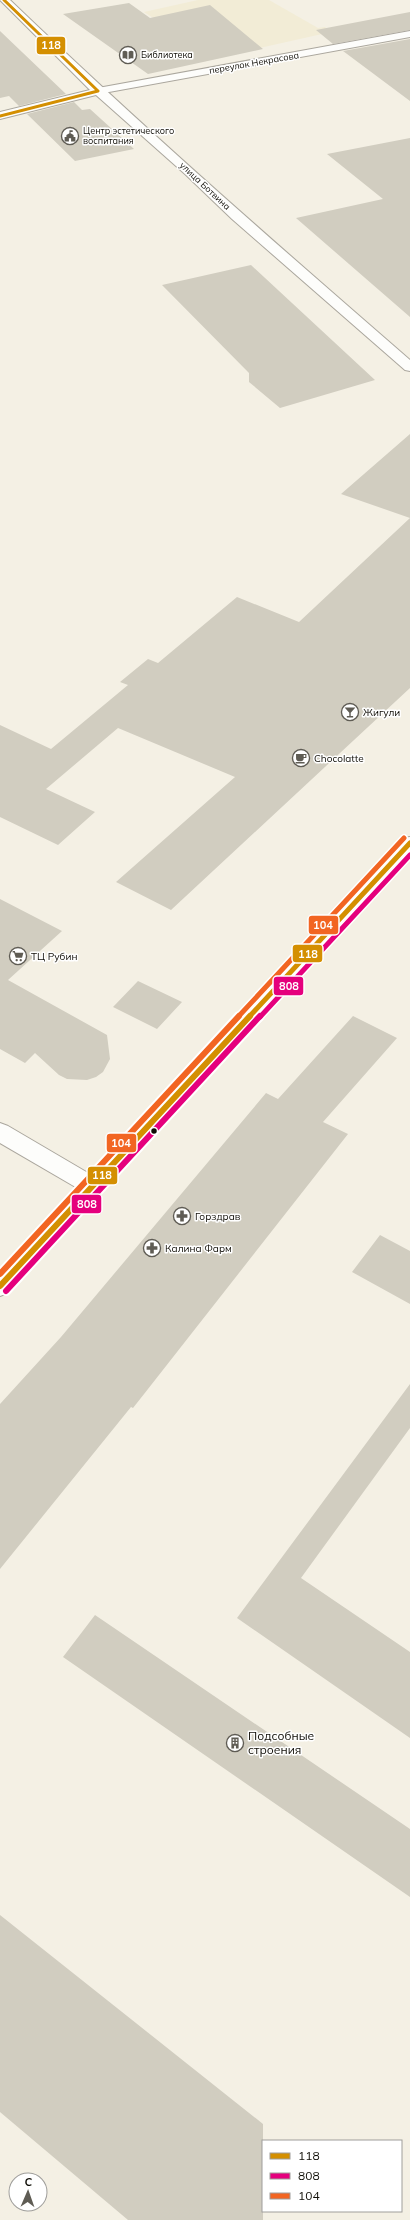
<svg xmlns="http://www.w3.org/2000/svg" width="410" height="2220" viewBox="0 0 410 2220" font-family="Mulish,sans-serif">
  <style>
    .built { fill: #f2ecd6 }
    .building { fill: #d1cdc0 }
    .lines { fill: none; stroke-linecap: round; stroke-linejoin: round }
    .street-casing { stroke: #aba79e; stroke-width: 2 }
    .secondary-casing { stroke: #aba79e; stroke-width: 2 }
    .street { fill: #fdfdfb; fill-rule: evenodd }
    .secondary { fill: #fdfdfb; fill-rule: evenodd }
    .bus-1-far2-casing { stroke: #fff; stroke-width: 4.5 }
    .bus-1-far1-casing { stroke: #fff; stroke-width: 8 }
    .bus-1-casing { stroke: #fff; stroke-width: 10 }
    .bus-2-far1-casing { stroke: #fff; stroke-width: 8 }
    .bus-2-casing { stroke: #fff; stroke-width: 10 }
    .bus-3-far1-casing { stroke: #fff; stroke-width: 8 }
    .bus-3-casing { stroke: #fff; stroke-width: 10 }
    .bus-1-far2 { stroke: #d48f01; stroke-width: 3 }
    .bus-1-far1 { stroke: #d48f01; stroke-width: 5 }
    .bus-1 { stroke: #d48f01; stroke-width: 6 }
    .bus-2-far1 { stroke: #e5007d; stroke-width: 5 }
    .bus-2 { stroke: #e5007d; stroke-width: 6 }
    .bus-3-far1 { stroke: #f26522; stroke-width: 5 }
    .bus-3 { stroke: #f26522; stroke-width: 6 }
    .bus-dot { fill: #0f0d06; stroke: #fff; stroke-width: 1.5 }
    .labels { text-anchor: middle; stroke-width: 3; stroke-linejoin: round; paint-order: stroke }
    .far-poi-label { font-size: 9px; fill: #0f0d06; stroke: #fff; text-anchor: start }
    .far-street-label { font-size: 9px; fill: #0f0d06; stroke: #fff }
    .poi-label { font-size: 10px; fill: #0f0d06; stroke: #fff; text-anchor: start }
    .near-poi-label { font-size: 12px; fill: #0f0d06; stroke: #fff; text-anchor: start }
    .line-badge { stroke: #fff; stroke-width: 1.5 }
    .badge-label { font-size: 11px; text-anchor: middle; font-weight: bold; fill: #fff }
  </style>
  <rect width="100%" height="100%" fill="#f4f0e4"/>
  <path class="built" d="M198,0H269L318,28L325,27L331,32L215,58L144,12Z"/>
  <path class="building" d="M129,3L150,18L210,5L263,49L148,74L63,14Z
    M410,12V30L333,44L316,30Z
    M0,31L66,94L19,106L9,96L0,98Z
    M410,39V101L343,51Z
    M74,102L82,110L90,109L134,149L75,161L27,114Z
    M410,138V317L296,218L383,199L327,154Z
    M251,265L375,380L280,408L249,382V373L162,285Z
    M410,434V688L171,910L116,882L235,777L118,728L46,789L95,812L58,845L0,817V725L51,749L128,685L120,682L148,659L158,663L237,597L299,622L410,518L341,494Z
    M0,899L62,931L8,980L107,1035L110,1059L103,1072L96,1077L87,1080L67,1079L59,1075L35,1053L25,1063L0,1049Z
    M138,981L182,1002L157,1029L113,1007Z
    M353,1016L397,1038L323,1122L348,1134L148,1389L133,1408L131,1407L0,1569V1404L61,1337L266,1093L278,1099Z
    M380,1235L410,1251V1304L352,1272Z
    M410,1384V1428L301,1578L410,1652V1738L237,1618Z
    M95,1615L410,1829V1897L63,1657Z
    M0,1915L263,2124V2220H128L0,2112Z"/>
  <g class="lines">
    <g class="street-casing">
      <path id="street" d="M410,31V37L98,94L92,91L98,88Z
        M0,1123L8,1126L100,1180L103,1186L100,1192L92,1195L84,1192L0,1143Z"/>
    </g>
    <g class="secondary-casing">
      <path id="secondary" d="M0,0H10C139,124 274,242 410,360V371L405,370L232,219L185,174L96,95L0,119V112L90,90Z
        M410,837V855L8,1293L0,1296V1270L403,838Z"/>
    </g>
    <use href="#street" class="street"/>
    <use href="#secondary" class="secondary"/>
    <g class="bus-1-far2-casing">
      <path id="bus-1-far2" d="M4,0L98,91
        M0,116L98,91"/>
    </g>
    <g class="bus-1-far1-casing">
      <path id="bus-1-far1" d="M249,1017L410,843"/>
    </g>
    <g class="bus-1-casing">
      <path id="bus-1" d="M0,1286L250,1016"/>
    </g>
    <g class="bus-2-far1-casing">
      <path id="bus-2-far1" d="M260,1017L410,855"/>
    </g>
    <g class="bus-2-casing">
      <path id="bus-2" d="M6,1291L260,1016"/>
    </g>
    <g class="bus-3-far1-casing">
      <path id="bus-3-far1" d="M238,1017L404,838"/>
    </g>
    <g class="bus-3-casing">
      <path id="bus-3" d="M0,1274L239,1016"/>
    </g>
    <use href="#bus-1-far2" class="bus-1-far2"/>
    <use href="#bus-1-far1" class="bus-1-far1"/>
    <use href="#bus-1" class="bus-1"/>
    <use href="#bus-2-far1" class="bus-2-far1"/>
    <use href="#bus-2" class="bus-2"/>
    <use href="#bus-3-far1" class="bus-3-far1"/>
    <use href="#bus-3" class="bus-3"/>
  </g>
  <defs>
    <g id="library-ring" transform="scale(0.9)"><circle r="9.5" fill="#fff" stroke="#5f5c54" stroke-width="1.5"/><path d="M-6-4Q-3-5.5-.7-3.5V5Q-3 3-6 4ZM6-4Q3-5.5 .7-3.5V5Q3 3 6 4Z" fill="#5f5c54"/></g>
    <g id="civic-ring" transform="scale(0.9)"><circle r="9.5" fill="#fff" stroke="#5f5c54" stroke-width="1.5"/><path d="M-.6-6.5H3V-4.5H.6V-3L4-1V1h2V6H-6V1h2V-1L-.6-3ZM-1.2 2.5V6h2.4V2.5Z" fill="#5f5c54"/></g>
    <g id="bar-ring" transform="scale(0.9)"><circle r="9.5" fill="#fff" stroke="#5f5c54" stroke-width="1.5"/><path d="M-6-5H6L.8 .8V4.5H3.5V6h-7V4.5H-.8V.8Z" fill="#5f5c54"/></g>
    <g id="cafe-ring" transform="scale(0.9)"><circle r="9.5" fill="#fff" stroke="#5f5c54" stroke-width="1.5"/><path d="M-5.5-4.5H6V0H3Q3 3.5 0 3.5H-2.5Q-5.5 3.5-5.5 0ZM3-3.2v2h1.7v-2ZM-6 4.5H4V6H-6Z" fill="#5f5c54"/></g>
    <g id="supermarket-ring" transform="scale(0.9)"><circle r="9.5" fill="#fff" stroke="#5f5c54" stroke-width="1.5"/><path d="M-6-5.5h2.5l.6 2H6L4.5 2H-2.5L-4.4-4H-6ZM-1.5 3.2a1.3 1.3 0 1 0 .1 0ZM3 3.2a1.3 1.3 0 1 0 .1 0Z" fill="#5f5c54"/></g>
    <g id="pharmacy-ring" transform="scale(0.9)"><circle r="9.5" fill="#fff" stroke="#5f5c54" stroke-width="1.5"/><path d="M-2-6h4v4h4v4h-4v4h-4v-4h-4v-4h4Z" fill="#5f5c54"/></g>
    <g id="building-ring" transform="scale(0.9)"><circle r="9.5" fill="#fff" stroke="#5f5c54" stroke-width="1.5"/><path d="M-4-6H4V6H1V3H-1V6H-4ZM-2.5-4.3h1.7v1.8h-1.7ZM.8-4.3h1.7v1.8H.8ZM-2.5-1h1.7V.8h-1.7ZM.8-1h1.7V.8H.8Z" fill="#5f5c54"/></g>
  </defs>
  <g fill-rule="evenodd">
    <use href="#library-ring" x="128" y="55"/>
    <use href="#civic-ring" x="70" y="136"/>
    <use href="#bar-ring" x="350" y="712"/>
    <use href="#cafe-ring" x="301" y="758"/>
    <use href="#supermarket-ring" x="18" y="956"/>
    <use href="#pharmacy-ring" x="182" y="1216"/>
    <use href="#pharmacy-ring" x="152" y="1248"/>
    <use href="#building-ring" x="235" y="1743"/>
  </g>
  <circle class="bus-dot" cx="154" cy="1131" r="3.5"/>
  <g class="labels">
    <g class="far-poi-label">
      <text x="141" y="58">Библиотека</text>
      <text x="83" y="134">Центр эстетического<tspan x="83" dy="10">воспитания</tspan></text>
    </g>
    <g class="far-street-label">
      <text transform="translate(254 63) rotate(-10)" y="3">переулок Некрасова</text>
      <text transform="translate(205 186) rotate(43)" y="3">улица Ботвина</text>
    </g>
    <g class="poi-label">
      <text x="363" y="716">Жигули</text>
      <text x="314" y="762">Chocolatte</text>
      <text x="31" y="960">ТЦ Рубин</text>
      <text x="195" y="1220">Горздрав</text>
      <text x="165" y="1252">Калина Фарм</text>
    </g>
    <g class="near-poi-label">
      <text x="248" y="1740">Подсобные<tspan x="248" dy="14">строения</tspan></text>
    </g>
  </g>
  <g class="line-badge">
    <rect x="36" y="36" width="30" height="19" rx="4" fill="#d48f01"/>
    <rect x="308" y="915" width="31" height="20" rx="4" fill="#f26522"/>
    <rect x="292" y="944" width="31" height="19" rx="4" fill="#d48f01"/>
    <rect x="273" y="976" width="31" height="20" rx="4" fill="#e5007d"/>
    <rect x="106" y="1133" width="31" height="20" rx="4" fill="#f26522"/>
    <rect x="87" y="1166" width="31" height="19" rx="4" fill="#d48f01"/>
    <rect x="71" y="1194" width="31" height="20" rx="4" fill="#e5007d"/>
  </g>
  <g class="badge-label">
    <text x="51" y="49">118</text>
    <text x="323" y="929">104</text>
    <text x="308" y="958">118</text>
    <text x="289" y="990">808</text>
    <text x="121" y="1147">104</text>
    <text x="102" y="1179">118</text>
    <text x="87" y="1208">808</text>
  </g>
  <rect x="262" y="2140" width="140" height="72" fill="#ffffff" stroke="#9f9e9b"/>
  <rect x="270" y="2153" width="20" height="6" fill="#d48f01" stroke="#9f9e9b"/>
  <text x="298" y="2160" font-size="12" fill="#0f0d06">118</text>
  <rect x="270" y="2173" width="20" height="6" fill="#e5007d" stroke="#9f9e9b"/>
  <text x="298" y="2180" font-size="12" fill="#0f0d06">808</text>
  <rect x="270" y="2193" width="20" height="6" fill="#f26522" stroke="#9f9e9b"/>
  <text x="298" y="2200" font-size="12" fill="#0f0d06">104</text>
  <g transform="translate(28 2192) rotate(2)"><circle r="19" fill="#ffffff" stroke="#9f9e9b"/>
  <path d="M0-3L7 15L0 10L-7 15Z" fill="#5f5c54"/>
  <text y="-6" font-size="11" font-weight="bold" text-anchor="middle" fill="#0f0d06">С</text>
  </g>
</svg>
